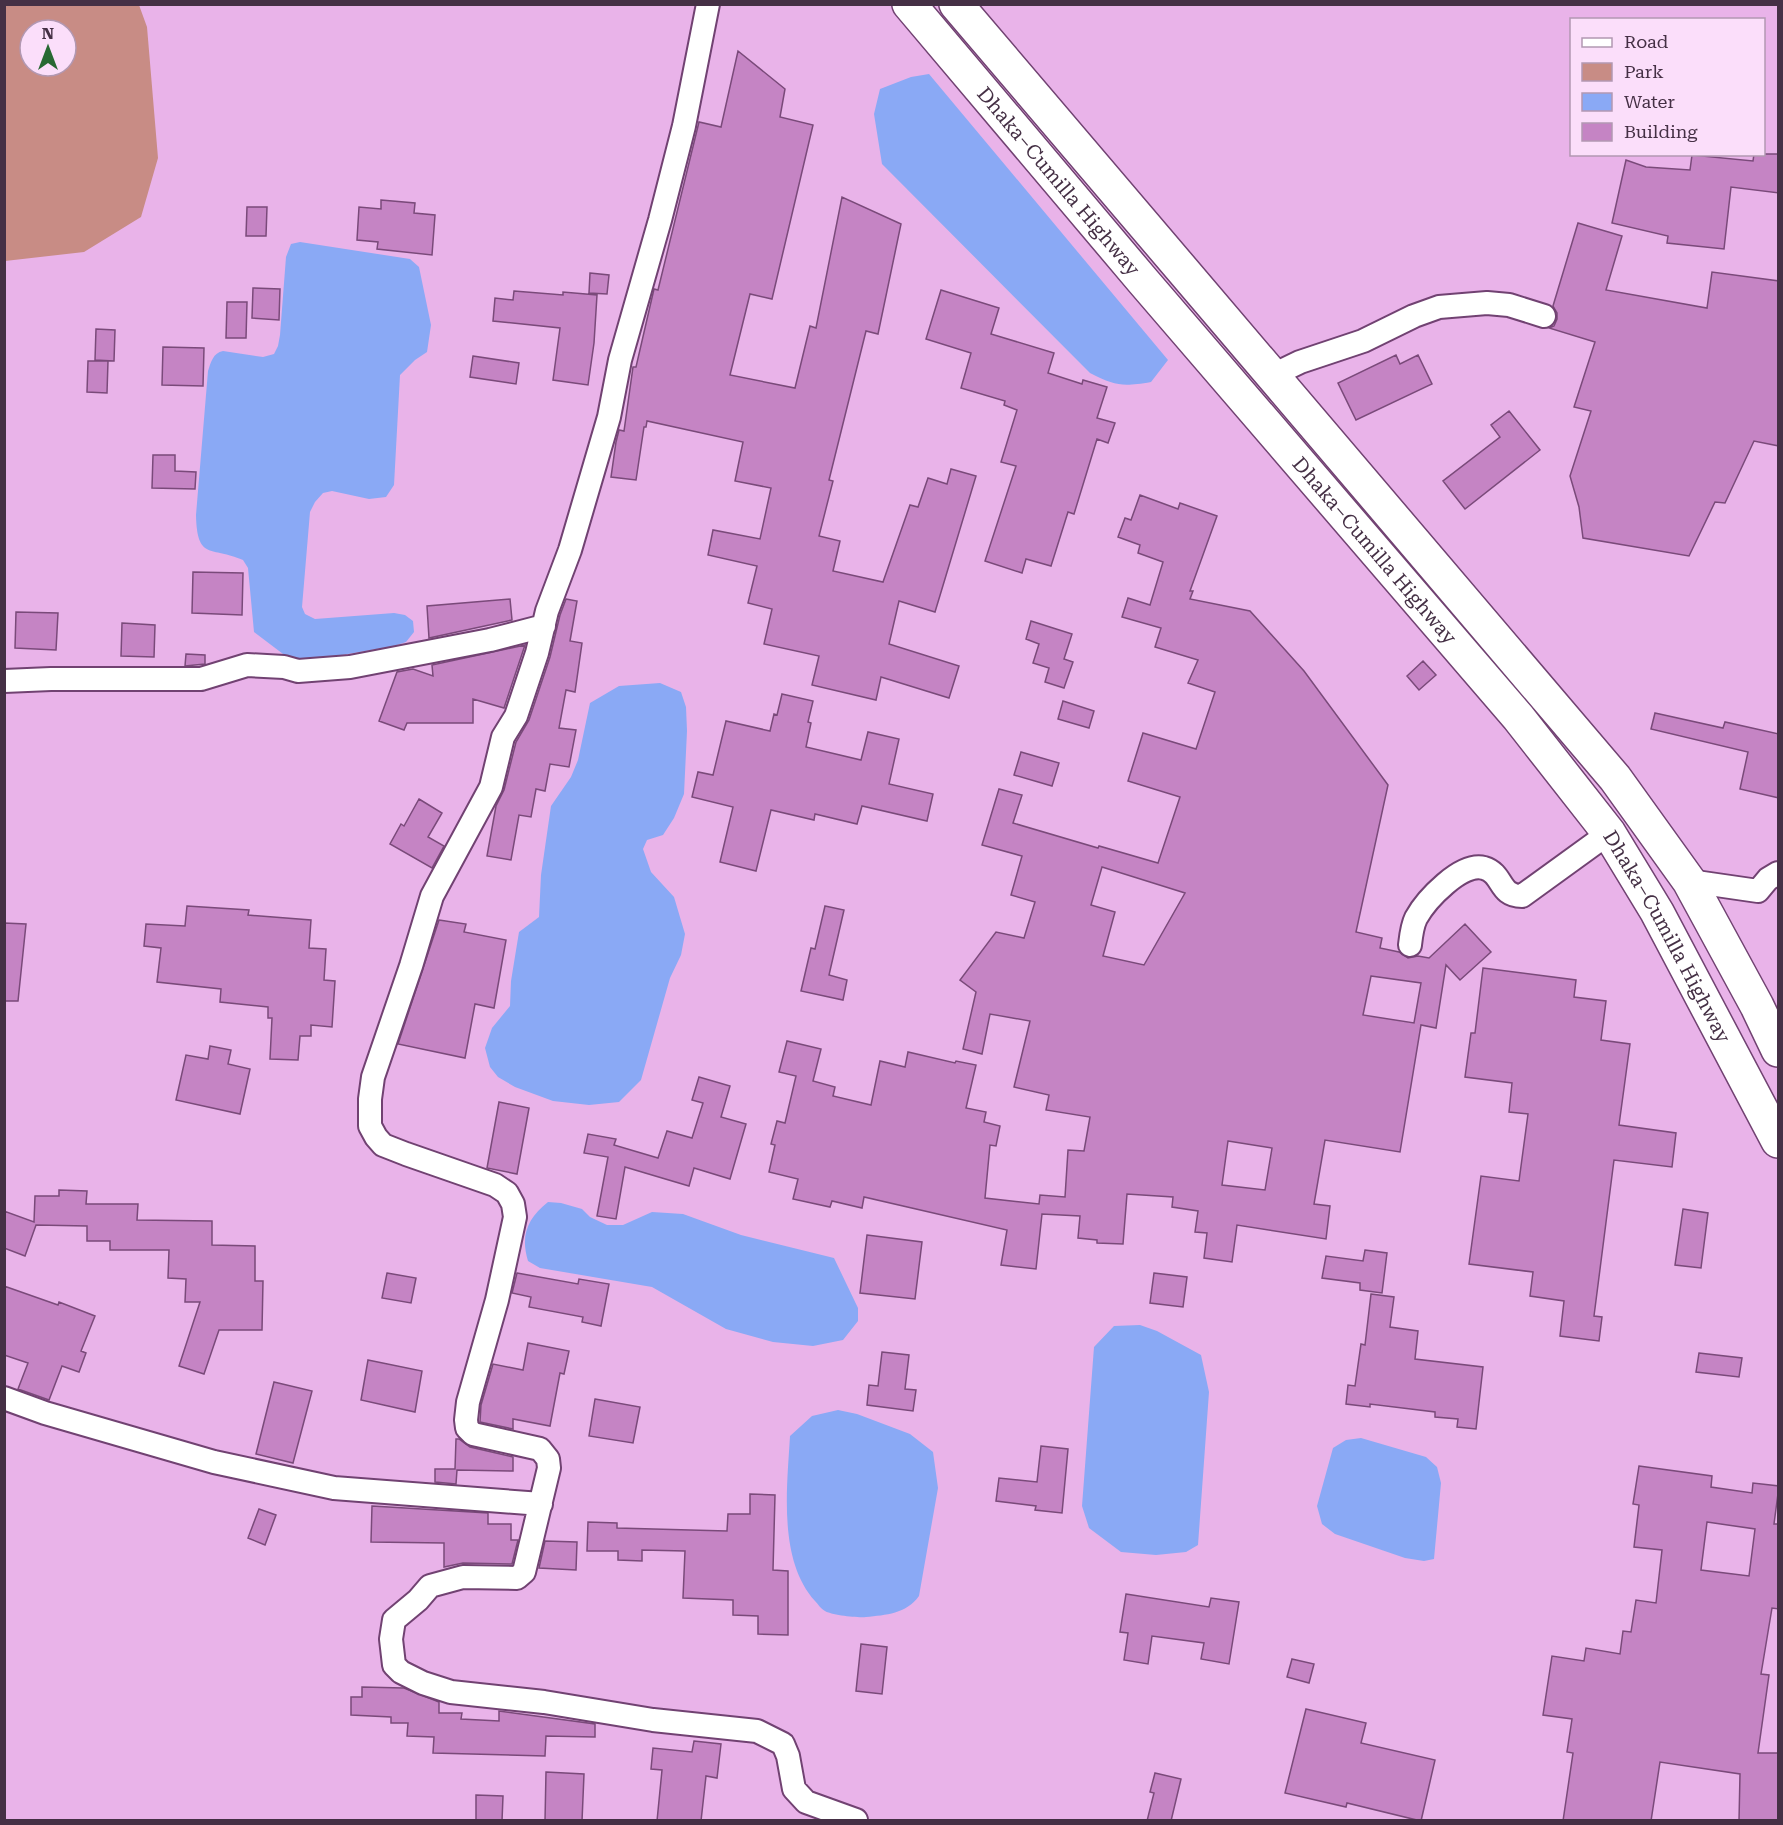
<svg xmlns="http://www.w3.org/2000/svg" width="1783" height="1825" viewBox="0 0 1783 1825" font-family="'Roboto Serif',serif">
  <style>
    .green { fill: #c88c85; fill-rule: evenodd }
    .water { fill: #8aa9f5 }
    .building { fill: #c584c4; stroke: #7a4a7a; stroke-width: 1.5; fill-rule: evenodd }
    .lines { fill: none; stroke-linecap: round; stroke-linejoin: round }
    .street-casing { stroke: #714272; stroke-width: 26 }
    .highway-casing { stroke: #714272; stroke-width: 36 }
    .street { stroke: #fff; stroke-width: 22 }
    .highway { stroke: #fff; stroke-width: 33 }
    .labels { text-anchor: middle; stroke-width: 6; stroke-linejoin: round; paint-order: stroke }
    .street-label { font-size: 20px; fill: #453045; stroke: #fbdefa }
  </style>
  <rect width="100%" height="100%" fill="#e9b3e9"/>
  <path class="green" d="M4,5H139L147,27L158,158L141,217L84,252L5,261ZM30,30H66V66H30Z"/>
  <path class="water" d="M929,74L1168,360L1151,382C1122,387 1116,386 1090,373L882,164L874,114L880,89L911,77Z
    M300,242L410,259L419,267L431,325L427,352L415,360L400,375L394,485L386,497L369,499L332,491L323,493L315,502L310,512L302,607L305,614L315,619L394,613L405,615L413,621L414,632L406,642L394,646L342,655L324,663L308,665L287,657L254,632L248,568L243,560C211,546 197,561 196,515L208,371C211,362 213,353 223,351L263,357L274,354L278,346L280,335L286,257L291,244Z
    M660,683L681,692L686,707L687,731L684,794L674,818L663,835L647,840L643,849L651,872L674,897L685,934L681,955L670,978L641,1080L619,1102L589,1105L553,1101L515,1087L498,1077L490,1067L485,1048L492,1028L510,1006L511,981L519,932L539,917L541,875L551,806L571,777L578,760L590,703L619,686Z
    M548,1202L561,1203L582,1209L590,1217L607,1225H623L652,1212L683,1214L741,1235L834,1258L858,1308V1321L843,1340L813,1346L773,1342L726,1329L652,1287L540,1268L528,1261C520,1235 528,1218 548,1202Z
    M1140,1325L1157,1331L1201,1355L1209,1392L1198,1545L1186,1552L1156,1555L1121,1552L1089,1528L1082,1506L1094,1347L1114,1326Z
    M838,1410L857,1414L910,1434L933,1452L938,1488L919,1596C906,1614 886,1615 866,1617C858,1618 831,1615 825,1611C821,1609 818,1604 815,1601C778,1560 787,1488 790,1436L812,1416Z
    M1361,1438L1426,1457L1437,1467L1441,1483L1434,1559L1424,1561L1405,1558L1335,1534L1322,1524L1317,1506L1333,1448L1346,1440Z"/>
  <path class="building" d="M738,51L785,89L780,117L813,125L772,299L750,294L730,375L795,388L810,326L816,328L842,197L901,224L878,334L866,331L829,480L833,481L819,536L840,541L833,571L883,582L910,505L918,507L928,478L947,484L951,469L976,476L935,612L899,601L889,644L959,666L949,698L881,677L876,700L812,685L819,656L764,644L772,609L748,603L757,566L708,555L713,530L760,539L771,488L735,481L743,442L647,421L646,427H644L636,480L611,477L616,442L619,430L624,431L633,367H636L654,289L658,290L699,122L721,127Z
    M1754,154H1779V193L1731,187L1724,249L1667,243L1668,236L1612,223L1626,160L1646,167L1690,170L1692,155L1753,161Z
    M381,200L415,203L414,213L435,215L432,255L377,249L378,242L357,240L359,207L381,209Z
    M247,207H267L266,236H246Z
    M1578,223L1622,236L1606,290L1707,308L1712,272L1779,281V446L1754,441L1725,503L1715,502L1689,556L1583,538L1579,507L1570,476L1591,411L1574,407L1595,342L1549,328L1554,326L1557,319V313L1553,306Z
    M590,273L609,275L607,294L589,293Z
    M253,288L280,289L279,320L252,318Z
    M941,290L999,308L991,334L1054,353L1048,373L1082,384L1083,380L1107,387L1097,418L1115,423L1108,443L1097,439L1074,514L1068,512L1051,566L1026,559L1022,573L985,561L1016,466L1001,462L1017,410L1004,405L1005,401L961,388L971,353L926,339Z
    M514,291L563,295V292L597,295L594,343L588,385L553,380L560,328L493,321L495,298L513,300Z
    M227,302H247L246,338H226Z
    M96,329L115,330L114,361L95,360Z
    M163,347L204,348L203,386L162,385Z
    M1396,355L1400,364L1418,355L1432,384L1356,420L1338,383Z
    M473,356L519,363L516,384L470,377Z
    M88,361H108L107,393L87,392Z
    M1509,411L1540,450L1465,509L1443,481L1500,437L1491,425Z
    M153,455H175V471L196,472L195,489L152,488Z
    M1140,495L1178,509L1180,503L1217,516L1190,591H1193L1190,599L1250,611L1304,671L1388,785L1356,932L1382,938L1380,948L1399,952L1408,958L1418,956L1429,958L1465,924L1491,952L1460,980L1446,965L1436,1028L1421,1025L1400,1152L1325,1140L1314,1204L1330,1206L1326,1239L1237,1225L1232,1262L1204,1258L1207,1233L1195,1232L1198,1211L1172,1207L1173,1197L1127,1194L1123,1244L1097,1243V1240L1078,1238L1080,1216L1042,1214L1036,1269L1001,1265L1007,1230L864,1197L862,1208L832,1201L830,1207L793,1199L798,1179L769,1172L775,1145L771,1144L777,1121L785,1123L796,1076L779,1072L787,1041L821,1049L813,1081L835,1087L833,1096L871,1105L880,1061L905,1067L908,1052L955,1063L956,1061L976,1065L966,1108L986,1112L984,1122L1000,1126L996,1146L990,1145L985,1198L1039,1204L1040,1195L1065,1197L1068,1150L1084,1151L1090,1117L1046,1110L1049,1095L1014,1087L1030,1021L990,1014L982,1054L963,1049L976,992L960,980L996,932L1024,938L1035,902L1011,895L1022,856L982,845L999,789L1022,795L1013,823L1098,848L1099,846L1158,863L1180,797L1128,781L1143,733L1196,749L1215,692L1188,683L1198,660L1155,647L1161,628L1122,617L1128,598L1150,605L1163,562L1138,553L1140,545L1118,537L1125,518L1131,520ZM1102,867L1185,893L1144,965L1103,956L1115,912L1091,905ZM1371,976L1421,983L1414,1023L1363,1015ZM1228,1141L1272,1148L1265,1190L1222,1185Z
    M193,572L243,573L242,615L192,613Z
    M510,599L512,620L429,638L427,606Z
    M566,599L577,601L570,641L582,643L575,692L566,690L559,728L576,730L569,767L550,764L545,791L536,789L531,817L519,815L511,860L487,856L496,806L504,790L516,742L529,720L550,657L560,615Z
    M16,612L58,613L56,650L15,648Z
    M1031,621L1072,634L1064,659L1073,662L1064,688L1045,682L1049,668L1033,663L1039,644L1026,639Z
    M122,623L155,625L154,657L121,656Z
    M525,645L504,708L473,699V723H407L404,730L379,721L397,672L413,669L433,676L432,665Z
    M186,654L205,655V664L185,666Z
    M1423,661L1436,675L1419,690L1407,676Z
    M782,694L813,701L808,722L811,723L806,747L861,760L868,732L899,739L889,784L933,794L927,821L862,806L857,824L815,814L814,820L771,810L756,871L720,862L733,807L692,797L698,772L713,775L726,721L770,731L774,714L777,715Z
    M1063,701L1094,711L1089,728L1058,719Z
    M1655,713L1723,728L1725,722L1779,734V798L1740,789L1748,752L1651,729Z
    M1021,752L1059,763L1052,786L1014,775Z
    M419,799L442,813L428,837L444,846L432,868L390,844L401,824L404,826Z
    M187,906L249,910L248,915L311,920L309,948L326,949L324,980L335,981L332,1027L311,1025V1036H300L298,1060L270,1059L272,1018H268V1007L220,1002L221,989L157,982L161,948L144,946L146,924L185,926Z
    M825,906L844,910L829,975L847,980L843,1000L801,991L811,948L815,949Z
    M439,920L466,924L464,932L506,940L494,1008L475,1004L465,1058L398,1044Z
    M4,923L26,924L18,1001H4Z
    M1483,968L1576,980L1574,997L1606,1001L1601,1040L1630,1044L1619,1125L1676,1133L1672,1167L1614,1160L1594,1316L1602,1317L1599,1341L1560,1336L1564,1301L1530,1296L1533,1272L1469,1264L1481,1176L1519,1181L1528,1114L1509,1112L1512,1083L1465,1077L1471,1033H1475Z
    M210,1046L231,1050L228,1064L250,1069L240,1114L176,1100L186,1055L208,1059Z
    M699,1077L730,1086L721,1117L746,1124L730,1179L694,1168L689,1186L625,1167L616,1219L597,1216L608,1157L584,1153L588,1134L616,1139L614,1145L658,1158L667,1131L692,1138L703,1103L692,1100Z
    M499,1102L529,1108L517,1174L487,1168Z
    M59,1190L87,1191L86,1204H138L137,1220L212,1221V1245L255,1246V1281H263L262,1330H219L204,1374L179,1366L200,1302H185L186,1279L168,1278L169,1250H110V1241H87V1226L36,1225L25,1256L4,1248V1211L34,1222L35,1196H59Z
    M1683,1209L1708,1213L1701,1268L1675,1265Z
    M867,1235L922,1242L915,1299L860,1293Z
    M1365,1250L1387,1253L1382,1293L1360,1290V1283L1322,1278L1326,1256L1363,1261Z
    M387,1273L416,1278L411,1303L382,1298Z
    M517,1273L578,1284L579,1279L609,1284L601,1326L582,1322L583,1317L529,1307L531,1297L512,1293Z
    M1154,1273L1187,1277L1183,1307L1150,1303Z
    M4,1286L58,1305L59,1302L95,1316L81,1351L86,1353L79,1372L62,1366L49,1400L18,1389L28,1363L4,1355Z
    M1371,1294L1394,1297L1390,1327L1418,1331L1415,1359L1483,1367L1476,1429L1457,1427L1458,1419L1435,1417V1412L1370,1404V1407L1346,1404L1348,1385L1355,1386L1361,1344L1365,1345Z
    M528,1343L569,1351L564,1374L560,1373L550,1426L513,1419V1429L480,1422L481,1405L493,1364L523,1370Z
    M882,1352L909,1355L905,1389L916,1390L913,1411L867,1405L869,1385L878,1386Z
    M1699,1353L1742,1358L1739,1377L1696,1372Z
    M368,1360L422,1371L415,1412L361,1400Z
    M274,1382L312,1391L293,1463L256,1454Z
    M595,1399L640,1407L633,1443L589,1436Z
    M456,1439H459L470,1447L513,1457V1471L457,1470L456,1484L435,1482V1469H455Z
    M1041,1446L1068,1449L1062,1513L1035,1510L1036,1506L996,1501L999,1478L1037,1482Z
    M1639,1466L1712,1476L1711,1487L1752,1493L1753,1483L1779,1486L1774,1524H1779V1609L1772,1608L1761,1674L1769,1675L1758,1753H1779V1821H1739L1740,1774L1660,1762L1651,1821H1563L1573,1753L1567,1752L1572,1719L1543,1715L1552,1656L1584,1661L1586,1648L1620,1654L1623,1631L1631,1632L1636,1600L1656,1603L1662,1550L1634,1547L1639,1505L1633,1504ZM1707,1522L1755,1529L1749,1576L1701,1570Z
    M750,1494L775,1495L773,1570L788,1571V1635L758,1634V1616L733,1615V1600L683,1598L685,1551L642,1550V1561L618,1560V1551H587L588,1522L617,1523V1528L727,1531L728,1514H750Z
    M372,1506L488,1513V1524H511V1540H518L512,1564L463,1563L444,1567V1543L371,1542Z
    M259,1509L276,1515L265,1545L248,1538Z
    M545,1541L577,1542L576,1570L539,1568Z
    M1126,1594L1209,1607L1211,1598L1239,1602L1229,1664L1201,1659L1204,1643L1152,1636L1148,1664L1124,1660L1128,1633L1120,1632Z
    M861,1644L887,1647L882,1694L856,1691Z
    M1292,1659L1314,1664L1309,1683L1287,1677Z
    M362,1687L404,1688L439,1702V1713H462L461,1719L499,1721V1711L595,1724V1737L546,1736L545,1756L433,1753L434,1737L407,1736L408,1723H391V1717L351,1715V1697H362Z
    M1306,1709L1366,1723L1361,1743L1435,1760L1421,1821L1347,1803L1346,1807L1285,1793Z
    M694,1741L721,1744L717,1778L706,1776L701,1821H657L662,1770L651,1769L653,1748L692,1752Z
    M546,1772L584,1774L582,1821H545Z
    M1155,1773L1181,1779L1171,1821H1147L1154,1793L1150,1792Z
    M476,1795L503,1796L502,1821H476Z"/>
  <g class="lines">
    <g class="street-casing">
      <path id="street" d="M708,4L684,126L660,220L620,360L609,417L570,550L547,611L537,653L516,716L503,737L491,787L432,896L411,966L373,1077L370,1099V1126L376,1137L383,1145L406,1154L495,1185L507,1193L513,1204L515,1217L497,1300L468,1402L466,1420L467,1428L473,1434L540,1449L548,1459L549,1468L524,1572L517,1578L463,1577L430,1586L418,1600L394,1620L391,1639L394,1665L401,1672L423,1683L451,1692L544,1702L653,1720L757,1731L783,1744L788,1756L794,1789L806,1802L856,1820
        M1271,376L1300,362L1363,341L1414,316L1439,307L1487,303L1509,305L1544,316
        M4,681L51,679H201L247,665L284,667L298,671L350,667L490,640L544,626
        M1689,881L1758,891L1768,879L1778,873
        M1410,945C1411,936 1412,926 1416,918C1426,900 1461,862 1484,868C1504,874 1498,896 1522,896L1609,833
        M4,1398L45,1413L214,1462L334,1488L541,1504"/>
    </g>
    <g class="highway-casing">
      <g id="highway">
        <path id="s1" d="M909,4L1143,281L1518,717L1609,833L1657,912L1778,1141"/>
        <path d="M956,4L1615,778L1689,881L1757,1006L1778,1050"/>
      </g>
    </g>
    <use href="#street" class="street"/>
    <use href="#highway" class="highway"/>
  </g>
  <g class="labels">
    <g class="street-label">
      <text dy="7" stroke="none"><textPath href="#s1" startOffset="232">Dhaka–Cumilla Highway</textPath></text>
      <text dy="7" stroke="none"><textPath href="#s1" startOffset="718">Dhaka–Cumilla Highway</textPath></text>
      <text dy="7" stroke="none"><textPath href="#s1" startOffset="1204">Dhaka–Cumilla Highway</textPath></text>
    </g>
  </g>
  <rect width="1783" height="1825" fill="none" stroke="#453045" stroke-width="12"/>
  <rect x="1570" y="18" width="195" height="138" fill="#fbdefa" stroke="#b298b2" stroke-width="1.5"/>
  <rect x="1582" y="38" width="30" height="9" fill="#ffffff" stroke="#b298b2" stroke-width="1.5"/>
  <text x="1624" y="48" font-size="18" fill="#453045">Road</text>
  <rect x="1582" y="63" width="30" height="18" fill="#c88c85" stroke="#b298b2" stroke-width="1.5"/>
  <text x="1624" y="78" font-size="18" fill="#453045">Park</text>
  <rect x="1582" y="93" width="30" height="18" fill="#8aa9f5" stroke="#b298b2" stroke-width="1.5"/>
  <text x="1624" y="108" font-size="18" fill="#453045">Water</text>
  <rect x="1582" y="123" width="30" height="18" fill="#c584c4" stroke="#b298b2" stroke-width="1.5"/>
  <text x="1624" y="138" font-size="18" fill="#453045">Building</text>
  <g transform="translate(48 48)"><circle r="28" fill="#fbdefa" stroke="#b298b2" stroke-width="1.5"/>
  <path d="M0-4.5L10 22L0 15L-10 22Z" fill="#286933"/>
  <text y="-9" font-size="16" font-weight="bold" text-anchor="middle" fill="#453045">N</text>
  </g>
</svg>
